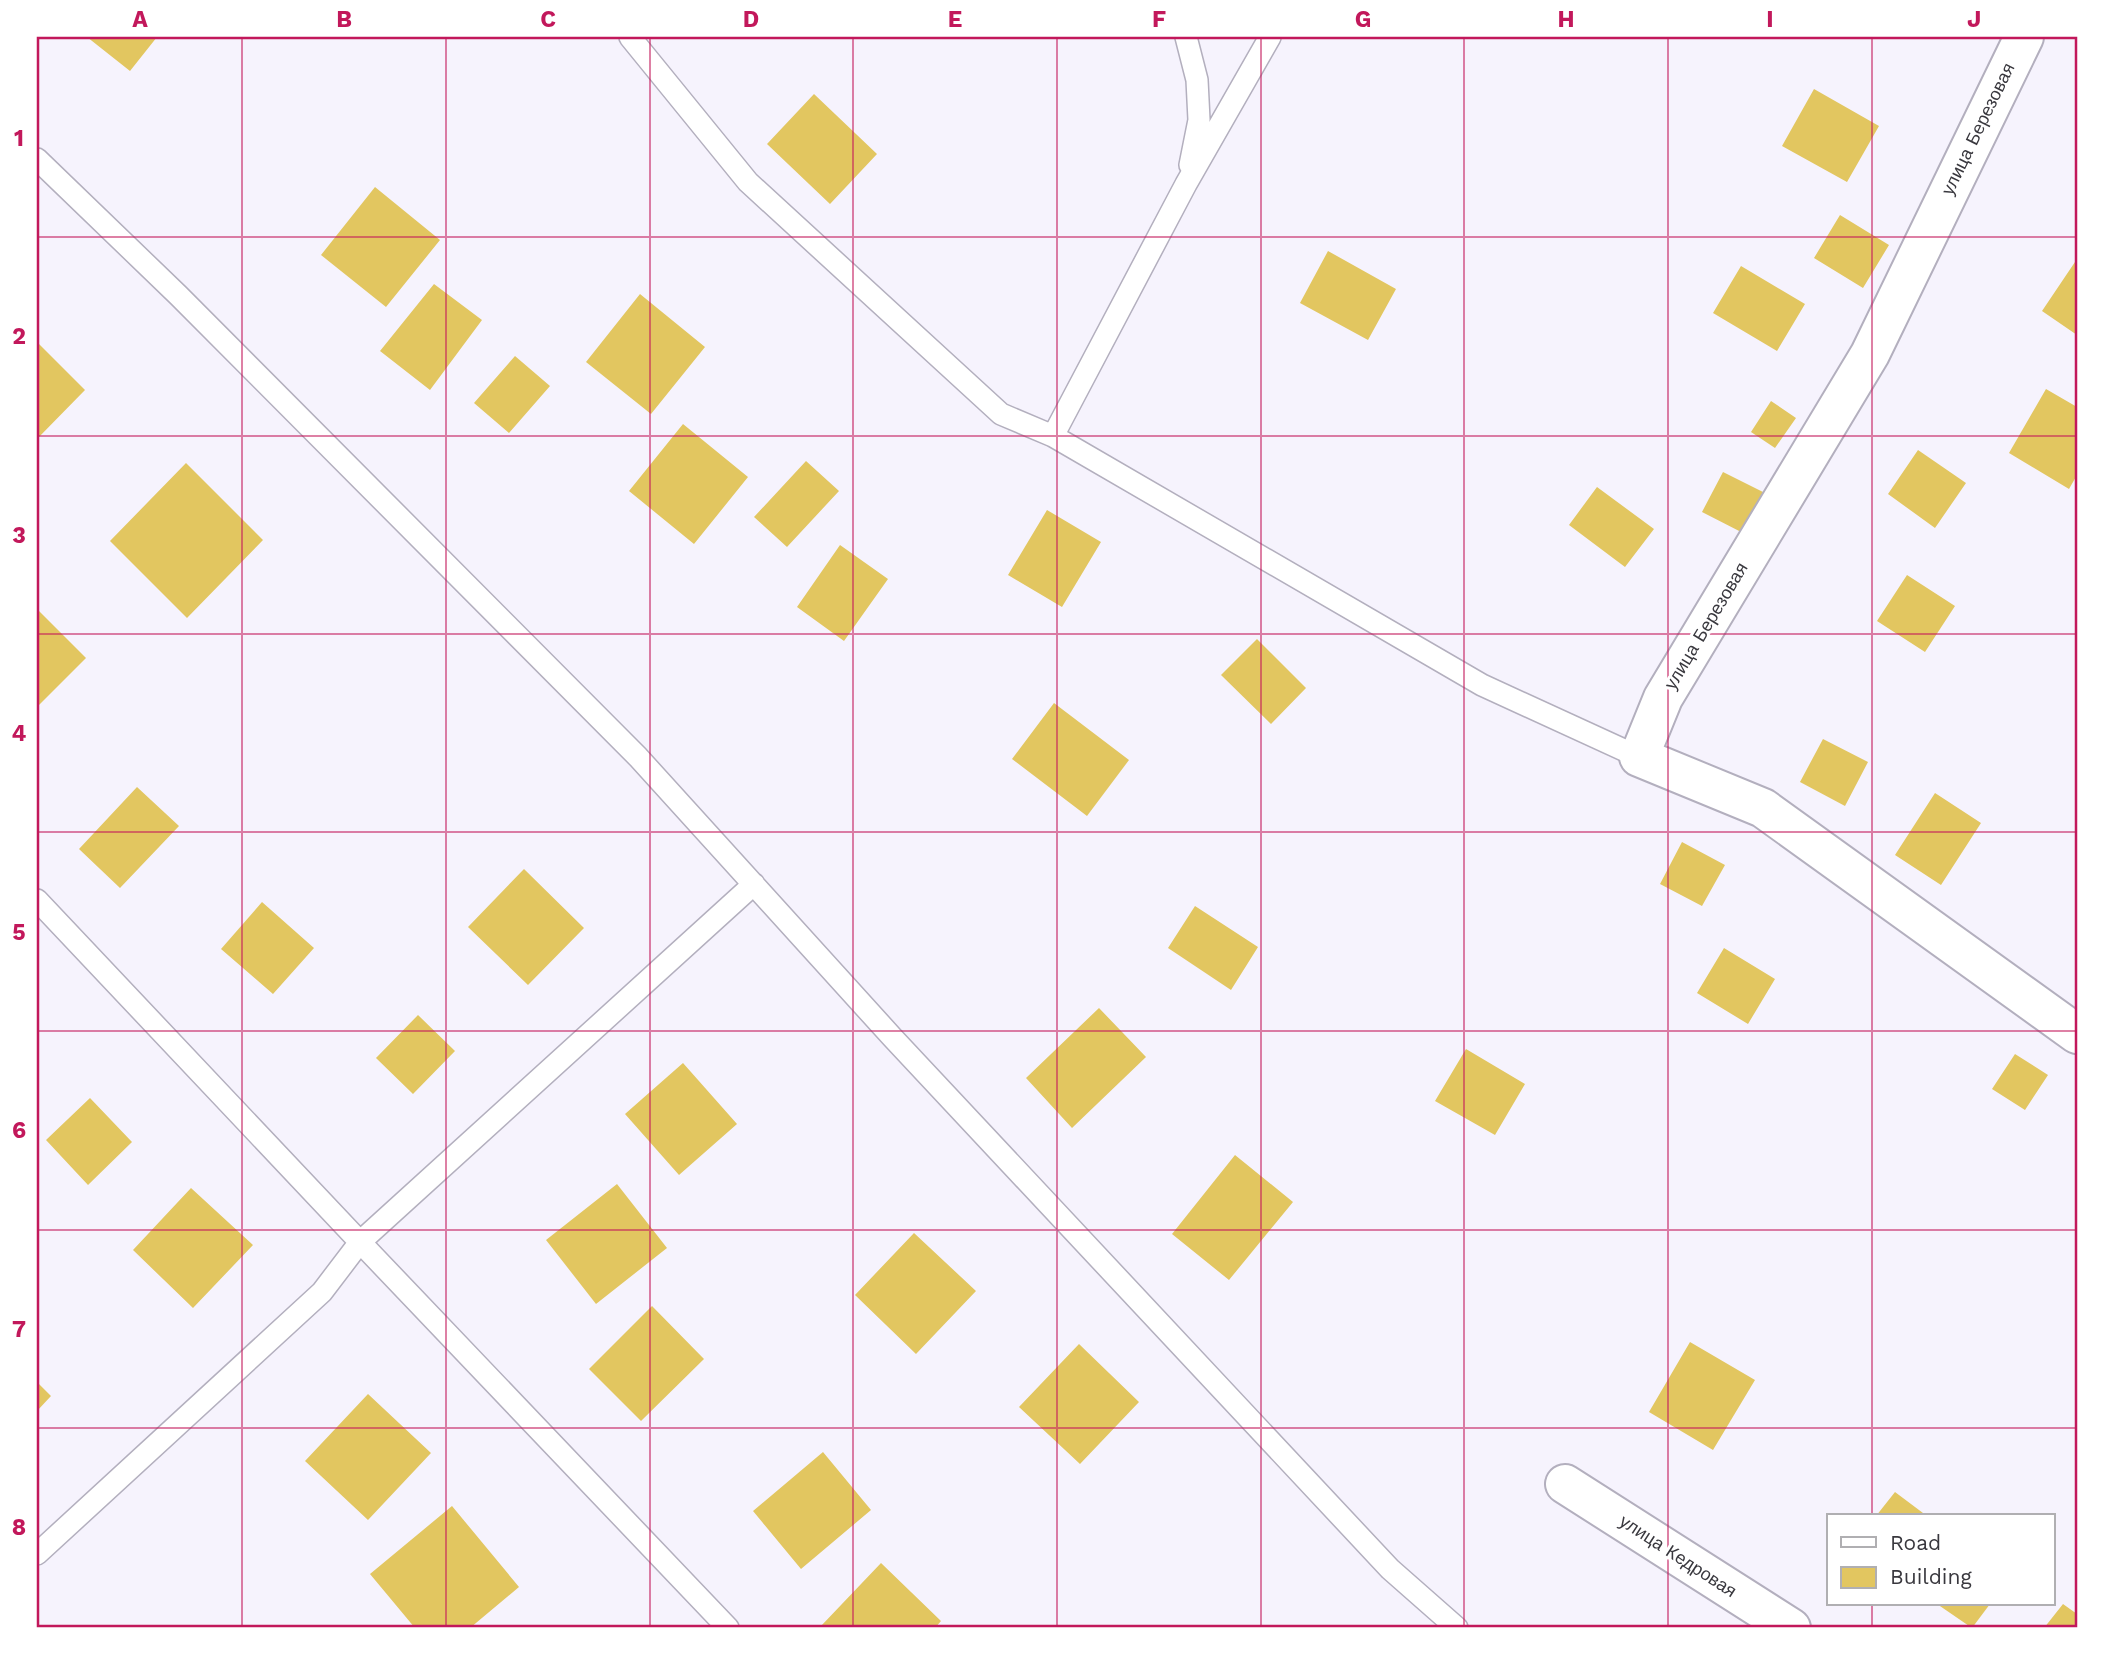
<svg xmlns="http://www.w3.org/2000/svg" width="2114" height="1665" viewBox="0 0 2114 1665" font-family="'Work Sans',sans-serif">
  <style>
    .building { fill: #e2c660 }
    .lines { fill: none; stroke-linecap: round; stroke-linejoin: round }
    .lane-casing { stroke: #b3afbe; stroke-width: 24 }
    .street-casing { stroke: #b3afbe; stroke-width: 42 }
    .lane { stroke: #fff; stroke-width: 21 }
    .street { stroke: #fff; stroke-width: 38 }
    .grid { fill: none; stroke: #c2185b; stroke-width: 2; stroke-opacity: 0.55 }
    .labels { text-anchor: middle; stroke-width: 6; stroke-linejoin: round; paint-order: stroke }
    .street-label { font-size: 18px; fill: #39383e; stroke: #fff }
    .neatline { fill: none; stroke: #c2185b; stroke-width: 2.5 }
    .grid-label { font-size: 23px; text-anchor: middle; font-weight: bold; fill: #c2185b }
  </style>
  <rect width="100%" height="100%" fill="#f6f3fd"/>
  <path class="building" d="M87,37H157L130,71Z
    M1814,89L1879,126L1847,182L1782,146Z
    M814,94L877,154L830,204L767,144Z
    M375,187L440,240L386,307L321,255Z
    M1840,215L1889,245L1863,288L1814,258Z
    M1328,251L1396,289L1368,340L1300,303Z
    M2077,259V335L2042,311Z
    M1741,266L1805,304L1777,351L1713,313Z
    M434,284L482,320L430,390L380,351Z
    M640,294L705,347L651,414L586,362Z
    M37,342L85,390L37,439Z
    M515,356L550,386L509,433L474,403Z
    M2046,389L2077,407V475L2069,489L2009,453Z
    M1771,401L1796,418L1775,448L1751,432Z
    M683,424L748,477L694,544L629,491Z
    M1918,450L1966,483L1935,528L1888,494Z
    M806,461L839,491L787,547L754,517Z
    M186,463L263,540L187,618L110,541Z
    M1723,472L1765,493L1745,534L1702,512Z
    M1597,487L1654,529L1625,567L1569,525Z
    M1047,510L1101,542L1062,607L1008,575Z
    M840,545L888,579L844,641L797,607Z
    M1907,575L1955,606L1925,652L1877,621Z
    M37,609L86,658L37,707Z
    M1257,639L1306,688L1271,724L1221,675Z
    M1054,703L1129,760L1087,816L1012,759Z
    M1823,739L1868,762L1845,806L1800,782Z
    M137,787L179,826L120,888L79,849Z
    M1935,793L1981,823L1941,885L1895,855Z
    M1682,842L1725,865L1702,906L1660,884Z
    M524,869L584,928L528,985L468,927Z
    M262,902L314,948L273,994L221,949Z
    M1195,906L1258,947L1231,990L1168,948Z
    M1724,948L1775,979L1748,1024L1697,993Z
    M1099,1008L1146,1057L1072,1128L1026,1078Z
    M418,1015L455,1051L413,1094L376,1058Z
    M1466,1049L1525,1084L1495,1135L1435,1101Z
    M2015,1054L2048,1075L2025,1110L1992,1089Z
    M683,1063L737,1124L679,1175L625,1114Z
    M90,1098L132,1142L88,1185L46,1140Z
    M1235,1155L1293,1202L1229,1280L1172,1234Z
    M617,1184L667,1248L596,1304L546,1240Z
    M191,1188L253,1245L193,1308L133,1250Z
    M914,1233L976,1291L916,1354L855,1295Z
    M652,1306L704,1359L641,1421L589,1369Z
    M1690,1342L1755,1380L1713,1450L1649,1412Z
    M1079,1344L1139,1402L1080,1464L1019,1407Z
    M37,1382L51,1396L37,1411Z
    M368,1394L431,1453L368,1520L305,1461Z
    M823,1452L871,1510L801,1569L753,1511Z
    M1895,1492L1927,1516H1876Z
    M452,1506L519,1587L470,1628H415L370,1574Z
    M881,1563L941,1621L935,1628H824L821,1626Z
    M1937,1604H1990L1972,1628Z
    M2063,1604L2077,1614V1628H2044Z"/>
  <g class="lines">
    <g class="lane-casing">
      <path id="lane" d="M630,37L748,182L1001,414L1053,436L1482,685L1639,757
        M1186,37L1197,80L1199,120L1190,165
        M37,159L178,295L638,757L892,1037L1390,1569L1457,1628
        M1053,436L1186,184L1270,37
        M37,900L360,1242L322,1292L37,1554
        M728,1628L360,1242L754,884"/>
    </g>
    <g class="street-casing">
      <path id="street" d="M2024,37L1870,354L1663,698L1639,757L1763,808L2077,1034
        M1565,1484L1791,1628"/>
    </g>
    <use href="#lane" class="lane"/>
    <use href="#street" class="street"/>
  </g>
  <path class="grid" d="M242,37V1628M446,37V1628M650,37V1628M853,37V1628M1057,37V1628M1261,37V1628M1464,37V1628M1668,37V1628M1872,37V1516M37,237H2077M37,436H2077M37,634H2077M37,832H2077M37,1031H2077M37,1230H2077M37,1428H2077M1872,1604V1628"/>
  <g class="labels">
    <g class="street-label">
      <text transform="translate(1978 129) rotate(-64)" y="6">улица Березовая</text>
      <text transform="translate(1706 626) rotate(-59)" y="6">улица Березовая</text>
      <text transform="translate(1678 1556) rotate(33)" y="6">улица Кедровая</text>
    </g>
  </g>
  <rect width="2114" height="1665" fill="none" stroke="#ffffff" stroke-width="77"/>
  <rect x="1827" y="1514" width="228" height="91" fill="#ffffff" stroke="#b0afb2" stroke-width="2"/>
  <rect x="1841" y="1537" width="35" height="10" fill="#ffffff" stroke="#b0afb2" stroke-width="2"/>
  <text x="1890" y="1550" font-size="21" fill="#39383e">Road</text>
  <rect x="1841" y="1567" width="35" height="21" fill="#e2c660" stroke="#b0afb2" stroke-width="2"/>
  <text x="1890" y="1584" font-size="21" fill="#39383e">Building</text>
  <rect x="38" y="38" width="2038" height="1588" class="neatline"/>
  <g class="grid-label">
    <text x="140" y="27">A</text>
    <text x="344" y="27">B</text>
    <text x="548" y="27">C</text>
    <text x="751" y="27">D</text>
    <text x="955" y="27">E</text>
    <text x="1159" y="27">F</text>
    <text x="1363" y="27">G</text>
    <text x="1566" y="27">H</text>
    <text x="1770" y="27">I</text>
    <text x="1974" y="27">J</text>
    <text x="19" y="146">1</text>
    <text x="19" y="344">2</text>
    <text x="19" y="543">3</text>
    <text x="19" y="741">4</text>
    <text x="19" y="940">5</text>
    <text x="19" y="1138">6</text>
    <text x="19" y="1337">7</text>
    <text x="19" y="1535">8</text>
  </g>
</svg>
